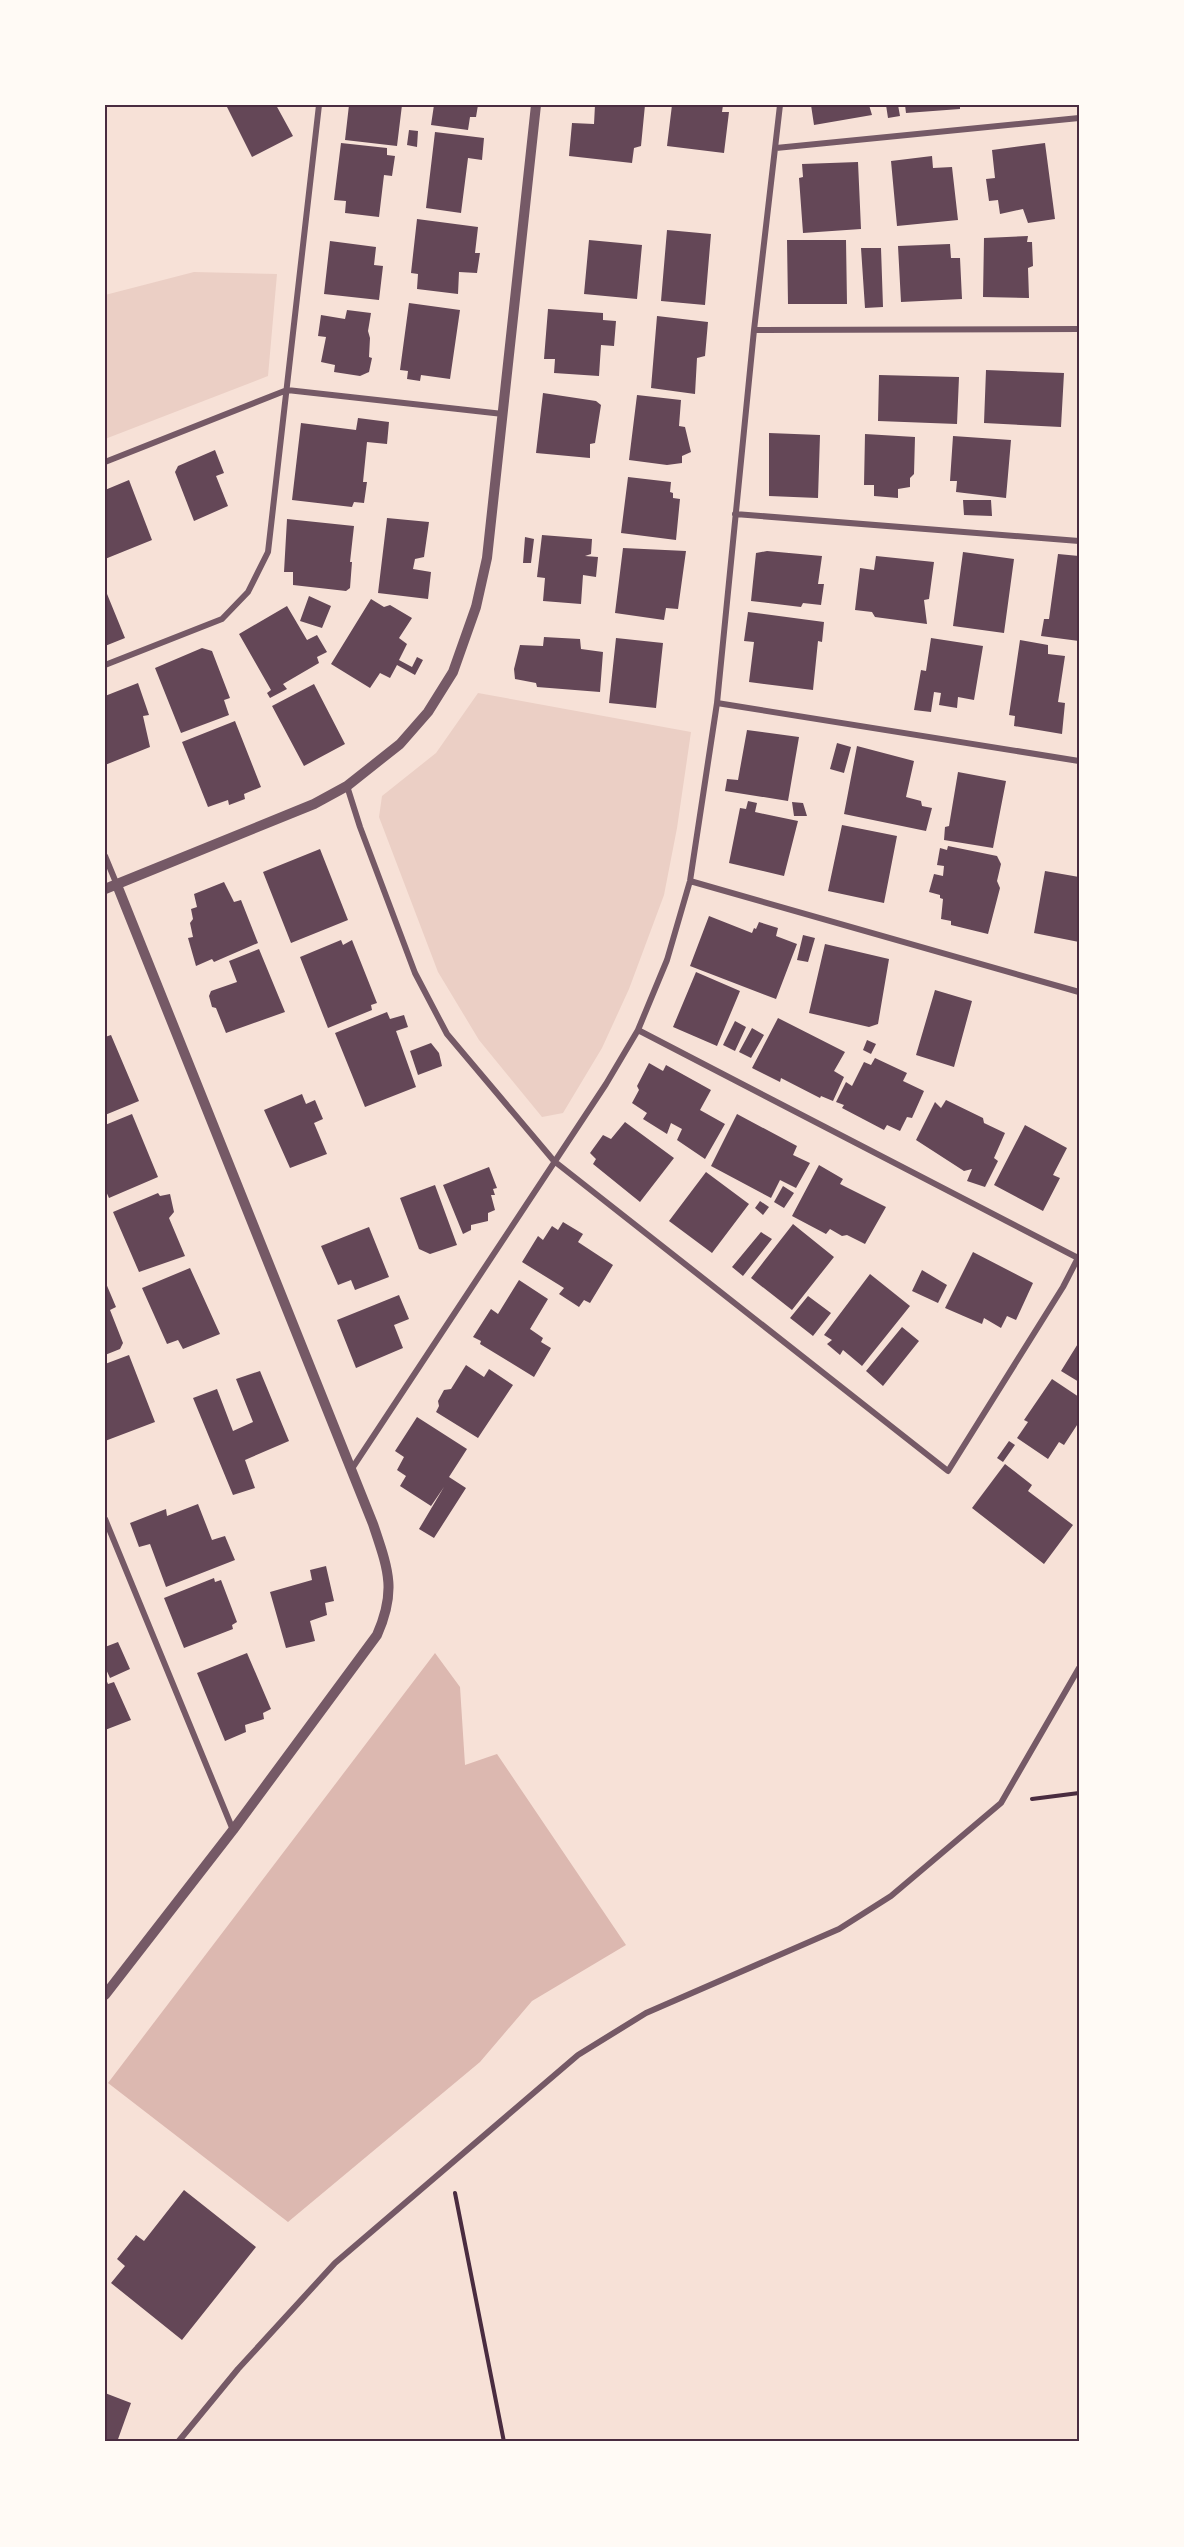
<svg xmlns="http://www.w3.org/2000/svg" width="1184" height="2547" viewBox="0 0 1184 2547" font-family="Arial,sans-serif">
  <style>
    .green { fill: #ebcfc5 }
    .water { fill: #dcb8b0 }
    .building { fill: #644757 }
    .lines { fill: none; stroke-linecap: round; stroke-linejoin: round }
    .path { stroke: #4a2c40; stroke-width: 4 }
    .minor { stroke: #755966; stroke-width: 6 }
    .tertiary { stroke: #755966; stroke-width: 10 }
    .neatline { fill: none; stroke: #4a2c40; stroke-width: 2 }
  </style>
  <rect width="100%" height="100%" fill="#f7e1d7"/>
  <path class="green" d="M194,272L277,274L268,376L105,439V295Z
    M478,693L691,732L677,828L664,895L629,989L602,1048L563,1113L542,1117L479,1040L438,972L379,817L382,796L436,753Z"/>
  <path class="water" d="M435,1653L460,1687L465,1765L497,1754L626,1945L532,2001L480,2062L288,2222L108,2083Z"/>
  <path class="building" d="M226,105H276L293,136L252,157Z
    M349,105H402L397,146L345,140Z
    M434,105H478L476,117H470L468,130L431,125Z
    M595,105H645L641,146L634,148L632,163L569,156L572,123L594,124Z
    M672,105H723L722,112H729L724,153L667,146Z
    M811,105H869L872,115L814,125Z
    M886,105H898L900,116L888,118Z
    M905,105H960V109L906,113Z
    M409,130L418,131L417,147L407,145Z
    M435,132L484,138L482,160L468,158L461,213L426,208Z
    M341,143L387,148V155L395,156L392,176L384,175L379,217L345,213L346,201L334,200Z
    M1045,143L1055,219L1028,223L1023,209L1000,214L998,200L989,201L986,179L995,178L992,150Z
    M932,156L933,168L952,167L958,220L897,226L891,161Z
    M858,162L861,229L803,233L799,178L803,177L802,164Z
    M417,219L478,227L475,253H480L477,273L459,272L458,294L417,289L418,274L411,273Z
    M667,230L711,234L705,305L661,301Z
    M1028,236L1027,242H1032L1033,266L1028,268L1029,298L983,297L984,238Z
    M589,240L642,245L637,299L584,294Z
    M787,240H846L847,304H788Z
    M330,241L376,247L374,265L383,266L379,300L324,294Z
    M950,244L951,258H960L962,299L901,302L898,246Z
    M861,248H881L883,307L865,308Z
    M409,303L460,310L450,379L421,375L420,381L407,379L408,371L400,370Z
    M548,309L603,313V320L616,321L614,346L601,345L599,376L554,373L555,359H544Z
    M347,310L371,313L368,331L370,338L369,357L372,358L369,372L360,376L334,372L335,365L321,362L326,337L318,336L321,315L345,319Z
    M657,316L708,322L705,356L697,358L695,394L651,388Z
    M986,370L1064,373L1061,427L984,423Z
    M879,375L959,377L957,424L878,421Z
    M543,393L596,401L601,405L595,443L590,444V458L536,453Z
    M637,395L681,400L679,426L685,427L691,452L682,456V463L667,465L629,460Z
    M358,418L389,422L387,444L367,442L363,482H367L364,503L354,502L352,507L292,500L301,423L356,430Z
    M769,433L820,435L818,498L769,496Z
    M865,434L915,437L914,474L910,478V487L898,489V498L874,496V485H864Z
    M953,436L1011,440L1006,498L956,492L957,481H950Z
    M215,450L224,473L216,476L228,506L194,521L175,472L178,466Z
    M628,477L671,482L670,492L673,493V498L680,499L676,540L621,533Z
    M129,480L152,540L105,559V490Z
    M963,500H991L992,516L964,515Z
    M387,518L429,522L424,557L415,559L413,569L431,572L428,599L378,593Z
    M287,519L354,526L350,562H352L350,588L346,591L293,585V572H284Z
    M542,535L592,539L591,554L585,556L598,557L596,577L583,575L581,604L543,601L545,578L537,577Z
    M525,537L534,539L531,563H523Z
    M623,548L686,551L678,609L666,608L664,620L615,613Z
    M767,551L822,556L818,584H824L821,605L803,603L801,607L751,601L756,553Z
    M963,552L1014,559L1004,633L953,626Z
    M1058,554L1079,556V641L1041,636L1044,619H1049Z
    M876,556L934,562L929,599L924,600L927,624L875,617L872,612L855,610L860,568L874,570Z
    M105,589L125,638L105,646Z
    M309,596L331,606L322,628L300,621Z
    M371,599L384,607L390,605L412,618L399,638L407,644L399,660L412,667L417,657L423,660L415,675L397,665L390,678L380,673L370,688L331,664Z
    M287,606L307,640L317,635L327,652L317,657L319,663L283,684L287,689L270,698L267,693L271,690L239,634Z
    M748,612L824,622L822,642L818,641L813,690L749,682L754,642L744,641Z
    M544,637L580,639L581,649L603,652L600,692L537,687L536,683L515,679L514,669L520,645L543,646Z
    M616,638L663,643L656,708L609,703Z
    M931,638L983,646L974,700L958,697L957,708L939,705L941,693L934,692L931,712L914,710L921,670L926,671Z
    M1020,640L1048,645V654L1065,656L1058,702L1065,703L1062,734L1014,726L1015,716L1009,715Z
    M202,648L212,651L230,698L224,700L229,715L181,733L155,668Z
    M138,683L149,715L143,716L150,747L105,765V696Z
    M314,684L345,744L304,766L272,706Z
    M235,721L261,787L244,794L245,799L229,805L228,800L208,807L182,742Z
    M747,730L799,737L788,801L725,791L727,779L738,780Z
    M837,743L851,747L844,773L830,769Z
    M857,746L914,761L906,797L921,801L922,806L932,808L926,831L844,814Z
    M958,772L1006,781L993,848L944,840L945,827L949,826Z
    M748,801L757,803L755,812L798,821L784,876L729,863L740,808L746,809Z
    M792,802L803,803L807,816H794Z
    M842,825L897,836L884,903L828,891Z
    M948,846L997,856L1001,864L997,881L1000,888L988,934L951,925V921L941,919L943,899L940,898V895L929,892L934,874L943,876L944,866L937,865L940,848L947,850Z
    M320,849L348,920L291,943L263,872Z
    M1045,871L1079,877V942L1034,933Z
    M224,882L234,902L241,900L258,943L214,962L212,959L196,966L188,938L193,937L190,923L193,919L191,909L197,907L194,894Z
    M709,916L752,933L754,928L756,929L759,922L778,928L776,936L797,944L776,999L690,966Z
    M803,935L815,938L808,962L797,960Z
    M341,940L343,945L352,940L377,1003L371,1005L372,1010L328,1028L300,957Z
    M825,944L889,959L878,1024L869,1027L809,1013Z
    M259,949L285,1012L226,1033L216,1008L212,1007L209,996L211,991L237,982L229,961Z
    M696,972L740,991L717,1046L673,1027Z
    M935,990L972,1001L954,1067L916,1055Z
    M387,1012L390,1019L404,1015L408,1027L396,1031L416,1087L365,1107L335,1033Z
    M778,1018L845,1052L834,1071L844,1077L833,1101L821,1096L820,1098L781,1078L780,1082L752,1068Z
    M735,1021L746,1027L735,1051L723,1045Z
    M752,1028L764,1035L751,1058L739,1052Z
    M111,1035L139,1101L105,1115V1037Z
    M867,1040L876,1044L871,1054L863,1050Z
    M431,1043L439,1053L442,1066L418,1075L410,1051Z
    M875,1058L907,1073L903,1081L924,1091L912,1118L907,1117L900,1131L887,1125L884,1130L842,1108L844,1105L836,1102L846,1082L852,1086L864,1062L871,1065Z
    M649,1063L663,1071L666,1065L711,1090L700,1110L725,1124L705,1159L677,1140L682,1129L671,1123L667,1134L643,1119L647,1113L632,1103L639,1090L637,1086Z
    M302,1094L306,1104L315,1100L323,1119L314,1123L327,1154L290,1168L264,1110Z
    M946,1100L983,1118L984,1123L1005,1133L994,1158L998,1161L985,1187L967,1181L972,1169L964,1171L916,1140L935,1102L941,1108Z
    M132,1114L158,1177L109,1198L105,1189V1125Z
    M737,1114L797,1146L793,1155L810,1163L796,1188L780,1180L771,1198L711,1166Z
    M625,1122L674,1158L640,1202L593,1164L596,1159L590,1153L603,1135L611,1139Z
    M1025,1125L1067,1148L1053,1175L1060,1178L1043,1211L994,1185Z
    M819,1165L843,1179L840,1184L886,1207L865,1244L847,1235L842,1236L830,1229L826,1234L792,1216Z
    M489,1167L497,1188L493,1189L495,1195H491L495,1210L488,1213V1221L471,1225V1230L463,1234L443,1185Z
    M706,1172L749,1204L712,1253L669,1221Z
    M435,1185L457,1245L430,1254L419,1249L400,1198Z
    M783,1186L794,1193L784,1208L774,1202Z
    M158,1193L160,1196L170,1194L174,1212L169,1218L185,1256L139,1272L113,1212Z
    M760,1201L769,1207L763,1215L755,1208Z
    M563,1222L583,1234L578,1242L613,1265L590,1303L584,1300L579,1307L559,1294L564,1288L522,1262L538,1236L543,1240L552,1226L558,1230Z
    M793,1224L834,1257L792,1310L751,1278Z
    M369,1227L389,1277L355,1290L351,1280L338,1285L321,1246Z
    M761,1232L772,1239L743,1276L732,1267Z
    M973,1252L1033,1283L1016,1320L1007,1316L1001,1328L984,1318L982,1324L945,1308Z
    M190,1268L220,1334L183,1349L178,1340L167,1344L142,1288Z
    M922,1270L947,1285L938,1303L912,1291Z
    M870,1274L910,1306L862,1366L843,1350L840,1355L827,1344L832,1340L824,1335Z
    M519,1280L548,1299L530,1329L543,1338L541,1342L551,1348L534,1377L480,1344L481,1341L473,1337L491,1309L498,1314Z
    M105,1281L116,1307L110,1310L123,1343L120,1349L105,1355Z
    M399,1295L409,1319L394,1325L403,1348L356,1368L337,1320Z
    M808,1296L831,1313L813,1336L790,1318Z
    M902,1327L919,1341L883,1386L866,1371Z
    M1079,1342V1382L1061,1371Z
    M129,1355L155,1422L105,1441V1364Z
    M466,1365L484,1377L489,1369L513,1385L478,1438L436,1412L439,1406L438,1401L444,1390L451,1389Z
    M260,1371L289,1441L245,1460L255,1488L233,1495L193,1398L217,1389L233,1431L253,1422L236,1379Z
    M1052,1379L1079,1397V1422L1064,1445L1059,1442L1048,1459L1017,1438L1028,1422L1024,1420Z
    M417,1417L467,1449L449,1477L466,1488L434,1538L419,1529L444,1487L431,1506L400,1486L406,1476L397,1470L404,1457L395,1451Z
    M1009,1441L1015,1445L1003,1462L997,1458Z
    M1005,1464L1032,1485L1028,1491L1073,1525L1044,1564L972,1508Z
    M198,1504L212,1540L225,1536L235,1560L166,1587L150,1544L139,1547L130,1523L166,1509L167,1516Z
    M326,1566L334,1601L325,1603L327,1615L310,1621L315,1641L286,1648L270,1592L312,1580L310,1570Z
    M214,1578L215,1582L221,1580L237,1622L232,1625L233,1629L184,1648L164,1598Z
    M118,1642L130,1669L110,1678L105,1667V1647Z
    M247,1653L271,1709L263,1713L264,1719L245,1725L246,1732L225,1741L197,1673Z
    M105,1677L108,1684L114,1682L131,1720L105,1730Z
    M184,2190L256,2247L182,2340L111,2283L125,2266L117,2259L136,2235L144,2241Z
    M105,2393L131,2403L117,2442H105Z"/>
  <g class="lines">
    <path class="path" d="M1032,1799L1079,1793
      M455,2193L504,2442"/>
    <path class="minor" d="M776,148L1079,118
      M754,330L1079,329
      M105,462L287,390L503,414
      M735,514L1079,541
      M105,665L222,619L248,592L268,552L319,105
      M717,703L1079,761
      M347,786L360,827L415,973L447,1034L554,1161L948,1471L1063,1287L1079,1256
      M105,856L117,885
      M690,881L1079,992
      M638,1030L1078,1258
      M351,1470L606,1084L638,1030L667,960L690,881L717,703L754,330L780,105
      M105,1519L233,1830
      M178,2442L238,2369L335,2263L578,2055L646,2013L839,1929L891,1896L1001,1803L1079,1668"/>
    <path class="tertiary" d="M105,889L314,804L347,786L400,744L428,712L453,672L476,607L487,558L536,105
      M105,1995L233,1830L377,1635C397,1590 388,1569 373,1524L117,885"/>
  </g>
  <rect width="1184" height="2547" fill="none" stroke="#fffaf5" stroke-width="213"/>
  <rect x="106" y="106" width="972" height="2334" class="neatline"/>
</svg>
